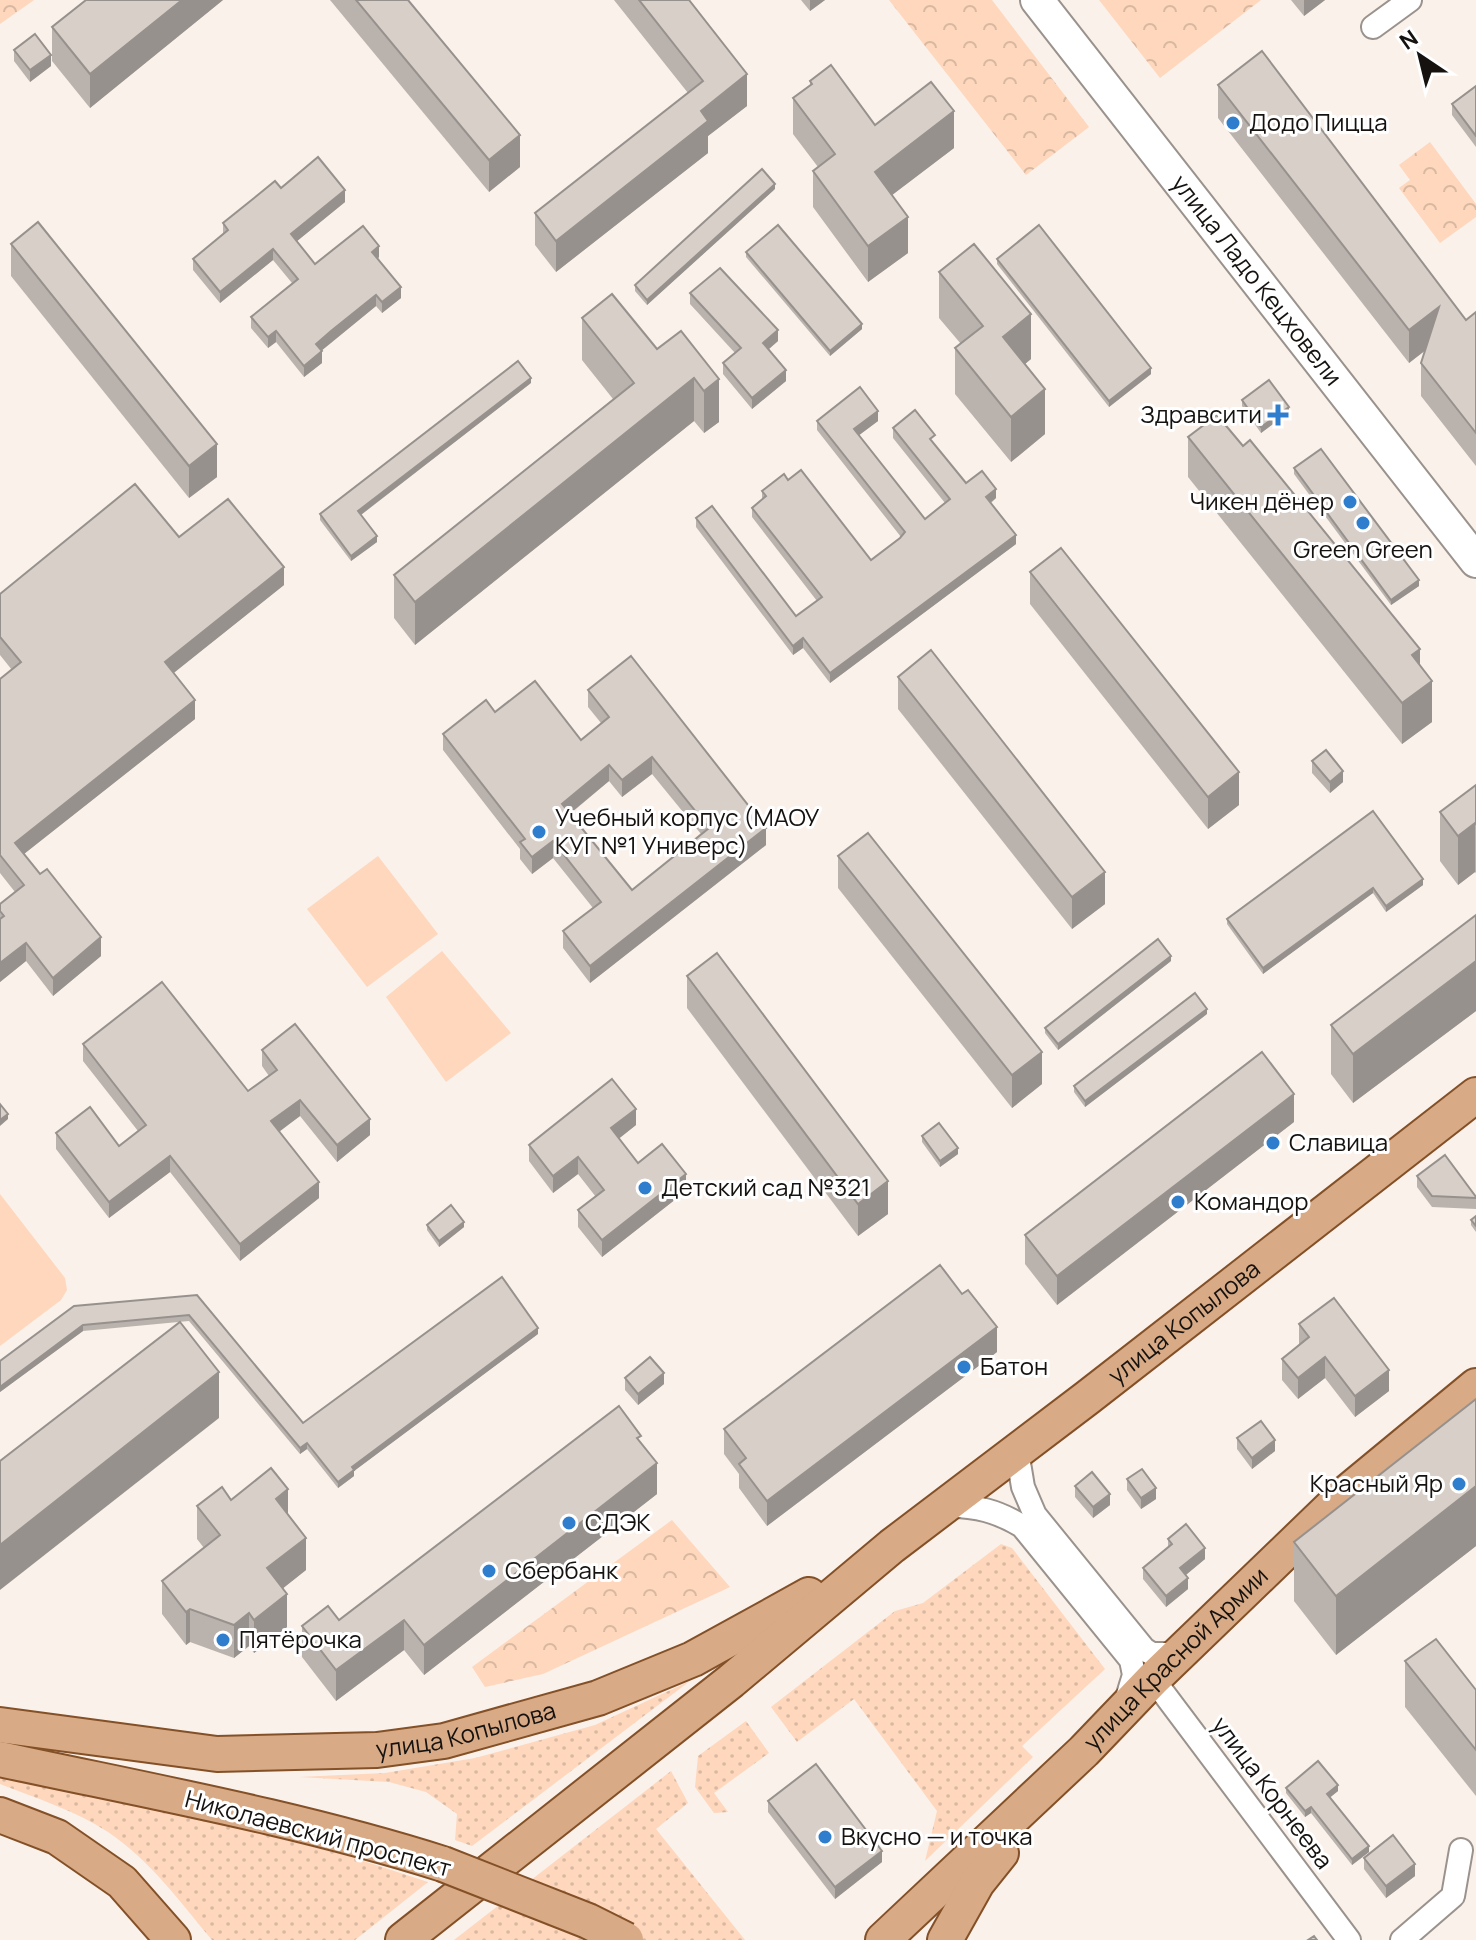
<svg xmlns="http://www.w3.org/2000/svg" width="1476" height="1940" viewBox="0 0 1476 1940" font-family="Manrope,sans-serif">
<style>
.grass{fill:url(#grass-dots)}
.park{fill:url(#park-crowns)}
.garden{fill:#fed7bd}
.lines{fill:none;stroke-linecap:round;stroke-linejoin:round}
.minor-casing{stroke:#9a928c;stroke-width:26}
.secondary-casing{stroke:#9a928c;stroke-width:36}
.primary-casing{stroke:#835027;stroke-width:38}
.minor{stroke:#fff;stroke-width:22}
.secondary{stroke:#fff;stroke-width:32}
.primary{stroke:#d8aa85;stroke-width:34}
.primary-bridge-casing{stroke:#835027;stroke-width:38;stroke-linecap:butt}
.primary-bridge{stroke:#d8aa85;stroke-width:34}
.wall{fill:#bab2ad;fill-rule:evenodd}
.shaded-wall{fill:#97918d}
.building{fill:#d8cfc9;stroke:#97918d;stroke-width:2;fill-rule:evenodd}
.poi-dot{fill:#2f7ece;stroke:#fff;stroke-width:3}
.labels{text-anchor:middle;stroke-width:6;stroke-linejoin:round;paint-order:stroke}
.poi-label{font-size:24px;fill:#151210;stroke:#fff;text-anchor:start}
.street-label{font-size:24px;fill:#151210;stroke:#fff}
</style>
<defs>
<pattern id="grass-dots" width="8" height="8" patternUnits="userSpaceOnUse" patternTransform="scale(2)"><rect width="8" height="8" fill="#fed7bd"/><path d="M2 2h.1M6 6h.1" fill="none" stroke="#d9b8a1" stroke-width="1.8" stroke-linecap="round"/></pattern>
<pattern id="park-crowns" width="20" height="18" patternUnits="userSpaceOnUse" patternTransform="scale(2)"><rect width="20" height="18" fill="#fed7bd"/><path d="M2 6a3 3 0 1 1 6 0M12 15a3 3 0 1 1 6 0" fill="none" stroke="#d9b8a1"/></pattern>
</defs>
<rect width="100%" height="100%" fill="#faf1ea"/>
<g class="grass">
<polygon points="1001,1544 1012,1548 1105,1669 1022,1746 1033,1757 925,1861 937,1811 854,1699 797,1742 771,1707 895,1611 923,1603"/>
<polygon points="690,1681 472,1846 455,1840 457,1814 426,1792 389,1782 299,1777 385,1773 475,1758 595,1725"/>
<polygon points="746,1721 769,1753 714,1793 728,1812 714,1813 695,1787 698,1756"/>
<polygon points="671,1771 688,1803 656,1829 745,1940 454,1940"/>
<path d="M0,1775l62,10 280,69 86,28 -73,58h-143c-31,-37 -62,-80 -104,-108 -32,-21 -72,-34 -108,-48z"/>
</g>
<g class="park">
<polygon points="0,0 34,0 0,24"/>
<polygon points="889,0 992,0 1089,127 1026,175"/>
<polygon points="1099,0 1261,0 1160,78"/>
<polygon points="1430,142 1476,204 1476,217 1440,243 1399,188 1410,180 1399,165"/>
<polygon points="672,1520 730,1587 543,1674 485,1687 472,1667"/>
</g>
<g class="garden">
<polygon points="378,856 438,934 367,987 307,909"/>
<polygon points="442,951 511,1033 446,1082 386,997"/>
<polygon points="0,1194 65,1278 67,1290 61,1300 0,1346"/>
</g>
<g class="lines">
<g class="minor-casing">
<g id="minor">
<polyline points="1373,27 1410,0"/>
<polyline points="1017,1451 1023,1487 1035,1515 1144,1649 1152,1654 1178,1654"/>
<path d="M947,1505c31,2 48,5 75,21l109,134 3,15 -8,26"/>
<polyline points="1153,1679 1349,1940"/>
<polyline points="1402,1940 1453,1896 1461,1850"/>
</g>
</g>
<g class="secondary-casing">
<g id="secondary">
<path id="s1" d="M1037,0l439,561"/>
</g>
</g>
<g class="primary-casing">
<g id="primary">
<path id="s2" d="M0,1725l217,29 160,-4 67,-9 154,-43 95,-39 116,-64"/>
<path d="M0,1759c148,32 298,59 443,105"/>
<polyline points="0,1815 57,1837 122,1882 173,1940"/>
<path id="s3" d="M403,1940l328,-259 161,-135 195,-148 389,-303"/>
<path id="s4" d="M883,1940l201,-189 69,-72 191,-184 132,-109"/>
<polyline points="945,1940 977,1883 1001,1853"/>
</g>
</g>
<use href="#minor" class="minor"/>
<use href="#secondary" class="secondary"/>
<use href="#primary" class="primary"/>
<g class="primary-bridge-casing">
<polyline id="primary-bridge" points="443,1864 588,1921 626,1940"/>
</g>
<use href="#primary-bridge" class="primary-bridge"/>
</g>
<g class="wall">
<polygon points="223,0 90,108 52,61 52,27"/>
<polygon points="330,0 408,0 520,167 489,192"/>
<polygon points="614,0 689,0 747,106 708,136 708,153 556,272 535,245 535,213 688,93"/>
<polygon points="801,0 825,0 810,11"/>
<polygon points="1291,0 1325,0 1304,16"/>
<polygon points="14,50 51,66 30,82 14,61"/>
<polygon points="810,81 875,125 954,148 892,195 908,253 868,282 813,207 813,171 818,167 793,134 793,98 810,85"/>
<polygon points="1218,85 1466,320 1476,312 1476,466 1421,396 1421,363 1425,350 1409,363 1218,118"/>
<polygon points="1476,86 1476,147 1452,115 1452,104"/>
<polygon points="281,188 345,202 297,241 315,264 379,257 378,259 401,298 382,313 376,306 331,343 321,351 322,363 304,377 276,342 268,348 251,328 251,317 292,283 273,260 220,303 193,270 193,259 223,234 223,223"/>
<polygon points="775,189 647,305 635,291 635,285"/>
<polygon points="11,244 217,477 189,498 11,276"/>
<polygon points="746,252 862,329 830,356 746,257"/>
<polygon points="997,259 1151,374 1109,407 997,264"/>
<polygon points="939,272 1031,359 1025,364 1045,434 1011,462 955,394 955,348 961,344 939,318"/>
<polygon points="690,293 778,341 769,349 786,381 752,409 723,374 723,363 735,353 690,304"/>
<polygon points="582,318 657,349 681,331 719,422 704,433 694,421 415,645 394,618 394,575 613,399 582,360"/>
<polygon points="531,383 361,515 377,542 351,561 320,520 320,514"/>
<polygon points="1242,400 1289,412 1261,433 1242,406"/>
<polygon points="817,421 878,421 859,435 925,519 945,503 893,438 893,428 935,445 966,483 996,498 991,503 1016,544 830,683 803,648 793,655 696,527 696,518 796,616 817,601 752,517 752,508 762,499 762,491 788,480 871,560 901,537 817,430"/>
<polygon points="1188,437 1243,446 1420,665 1432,722 1402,744 1188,477"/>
<polygon points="1294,468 1419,586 1391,605 1294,474"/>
<polygon points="179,537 284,585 173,673 195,719 24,854 101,956 53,996 26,961 0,982 0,904 15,892 0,873 0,679 12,670 0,655 0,594"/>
<polygon points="1030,572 1239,805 1208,829 1030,604"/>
<polygon points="898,677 1105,904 1072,929 898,709"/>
<path d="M588,690l178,155 -176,138 -27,-35v-17l30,-23 -40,-50 -21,16 -12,-15v-10l-77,-99v-16l52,-22 86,28 20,-17 -13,-16zM652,774l49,60 -69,56 -62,-76 39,-33 13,16z"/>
<polygon points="1312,761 1343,782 1330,793 1312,773"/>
<polygon points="1476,785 1476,873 1475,872 1458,885 1440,861 1440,812"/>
<polygon points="1373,811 1423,885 1386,912 1373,893 1263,974 1227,924 1227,919"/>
<polygon points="838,856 1042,1084 1012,1108 838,888"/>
<polygon points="1476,915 1476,1011 1353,1103 1331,1074 1331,1025"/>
<polygon points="1171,961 1058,1050 1045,1033 1045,1028"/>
<polygon points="687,976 888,1214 858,1236 687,1008"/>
<polygon points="1207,1014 1085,1107 1074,1092 1074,1086"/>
<polygon points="83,1044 248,1091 269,1076 262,1066 262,1050 370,1135 337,1162 300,1116 279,1131 319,1198 240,1261 170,1172 109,1218 56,1149 56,1133 119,1146 138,1131 83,1061"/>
<polygon points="1294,1122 1057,1305 1025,1264 1025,1235"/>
<polygon points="636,1125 619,1138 638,1163 686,1191 602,1257 578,1227 578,1210 596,1197 578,1174 553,1193 529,1161 529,1145"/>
<polygon points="922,1136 958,1154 940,1167 922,1142"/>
<polygon points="1417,1176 1476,1197 1476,1209 1432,1207 1417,1187"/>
<polygon points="1476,1216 1476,1232 1471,1225 1471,1220"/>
<polygon points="427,1225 464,1227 439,1247 427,1230"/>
<polygon points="197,1295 303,1423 538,1334 354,1471 354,1476 338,1488 307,1449 300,1454 189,1321 83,1331 0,1392 0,1361 74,1306"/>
<polygon points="1299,1324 1389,1391 1355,1417 1325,1378 1298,1399 1282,1380 1282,1359 1299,1345"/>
<polygon points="997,1352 767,1526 739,1488 739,1474 724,1454 724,1429"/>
<polygon points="625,1378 664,1384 638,1405 625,1390"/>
<polygon points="1476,1399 1476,1546 1336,1655 1294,1601 1294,1542"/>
<polygon points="1237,1438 1275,1451 1252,1469 1237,1449"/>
<polygon points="641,1444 657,1494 424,1675 404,1650 336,1701 302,1657 302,1626 339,1620"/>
<polygon points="1127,1479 1156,1499 1141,1509 1127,1490"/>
<polygon points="1075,1486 1110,1505 1093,1518 1075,1497"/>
<polygon points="231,1500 288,1514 306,1570 283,1588 287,1627 254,1653 249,1646 234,1658 190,1642 186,1645 162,1614 162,1581 204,1548 197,1539 197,1506"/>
<polygon points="1168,1539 1205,1559 1185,1575 1188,1589 1166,1607 1143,1579 1143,1568 1168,1547"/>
<polygon points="1405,1661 1476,1690 1476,1796 1405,1707"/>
<polygon points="1286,1788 1338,1791 1330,1797 1369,1852 1352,1865 1311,1813 1305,1817 1286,1793"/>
<polygon points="768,1801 882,1862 835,1899 768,1812"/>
<polygon points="1364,1858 1415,1876 1386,1898 1364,1869"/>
</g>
<g class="shaded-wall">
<polygon points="182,0 223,0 90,108 90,74"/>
<polygon points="810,0 825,0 810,11"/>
<polygon points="1304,0 1325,0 1304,16"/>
<polygon points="51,55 51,66 30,82 30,70"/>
<polygon points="747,74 747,106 708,136 708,153 556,272 556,241 701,111"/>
<polygon points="954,111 954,148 875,208 875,172"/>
<polygon points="520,135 520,167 489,192 489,160"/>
<polygon points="775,184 775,189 647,305 647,300"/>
<polygon points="345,190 345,202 291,246 291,234"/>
<polygon points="908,217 908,253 868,282 868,246"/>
<polygon points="379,246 379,257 372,263 372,252"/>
<polygon points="273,249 273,260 220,303 220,292"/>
<polygon points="401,287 401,298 382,313 382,302"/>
<polygon points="376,295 376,306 316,355 316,344"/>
<polygon points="1439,307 1439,340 1409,363 1409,330"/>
<polygon points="1031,314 1031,359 1003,382 1003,337"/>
<polygon points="862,324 862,329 830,356 830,351"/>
<polygon points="778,330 778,341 763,354 763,343"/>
<polygon points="276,331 276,342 268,348 268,337"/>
<polygon points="322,351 322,363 304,377 304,366"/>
<polygon points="1151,368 1151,374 1109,407 1109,401"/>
<polygon points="786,370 786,381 752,409 752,398"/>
<polygon points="531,378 531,383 358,517 358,511"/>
<polygon points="694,378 694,421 415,645 415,602"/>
<polygon points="719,379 719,422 704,433 704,391"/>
<polygon points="1045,389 1045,434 1011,462 1011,417"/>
<polygon points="1289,407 1289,412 1261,433 1261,427"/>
<polygon points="878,411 878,421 854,439 854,429"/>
<polygon points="217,444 217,477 189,498 189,466"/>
<polygon points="996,489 996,498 986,506 986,497"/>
<polygon points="1016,535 1016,544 830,683 830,673"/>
<polygon points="377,536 377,542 351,561 351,556"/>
<polygon points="284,567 284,585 165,680 165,662"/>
<polygon points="1419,580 1419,586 1391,605 1391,600"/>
<polygon points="803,638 803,648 793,655 793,646"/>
<polygon points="1420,649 1420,689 1432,681 1432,722 1402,744 1402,703 1412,655"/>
<polygon points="195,700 195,719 15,861 15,843"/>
<polygon points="652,757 652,774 622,797 622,780"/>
<polygon points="609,765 609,781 562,820 562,804"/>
<polygon points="1343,771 1343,782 1330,793 1330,782"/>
<polygon points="1239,772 1239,805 1208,829 1208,797"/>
<polygon points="1475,823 1475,872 1458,885 1458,836"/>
<polygon points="766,828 766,845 590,983 590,966"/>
<polygon points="553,841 553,858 532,874 532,857"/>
<polygon points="1105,872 1105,904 1072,929 1072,897"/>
<polygon points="1423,879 1423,885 1386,912 1386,906"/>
<polygon points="1373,888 1373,893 1263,974 1263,968"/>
<polygon points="101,937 101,956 53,996 53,978"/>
<polygon points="26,943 26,961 0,982 0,963"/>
<polygon points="1171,956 1171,961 1058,1050 1058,1044"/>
<polygon points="1476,961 1476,1011 1353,1103 1353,1054"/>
<polygon points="1207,1009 1207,1014 1085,1107 1085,1101"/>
<polygon points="1042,1052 1042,1084 1012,1108 1012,1075"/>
<polygon points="1294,1094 1294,1122 1057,1305 1057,1276"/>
<polygon points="300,1100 300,1116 271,1138 271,1121"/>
<polygon points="636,1109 636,1125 611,1145 611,1128"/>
<polygon points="8,1114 8,1119 0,1126 0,1120"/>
<polygon points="370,1119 370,1135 337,1162 337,1145"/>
<polygon points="958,1148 958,1154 940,1167 940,1161"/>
<polygon points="170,1156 170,1172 109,1218 109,1202"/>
<polygon points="578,1157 578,1174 553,1193 553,1176"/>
<polygon points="686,1174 686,1191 602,1257 602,1240"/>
<polygon points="888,1181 888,1214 858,1236 858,1204"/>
<polygon points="319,1182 319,1198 240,1261 240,1244"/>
<polygon points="464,1222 464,1227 439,1247 439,1241"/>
<polygon points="83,1325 83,1331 0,1392 0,1387"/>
<polygon points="997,1327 997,1352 767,1526 767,1501"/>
<polygon points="538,1328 538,1334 354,1471 354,1476 338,1488 338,1482 352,1467"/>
<polygon points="1325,1357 1325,1378 1298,1399 1298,1378"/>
<polygon points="1389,1370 1389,1391 1355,1417 1355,1396"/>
<polygon points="219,1372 219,1418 0,1590 0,1545"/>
<polygon points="664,1373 664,1384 638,1405 638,1394"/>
<polygon points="1275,1440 1275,1451 1252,1469 1252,1458"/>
<polygon points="307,1443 307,1449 300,1454 300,1448"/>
<polygon points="657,1463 657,1494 424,1675 424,1645"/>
<polygon points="1476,1486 1476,1546 1336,1655 1336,1596"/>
<polygon points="1156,1488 1156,1499 1141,1509 1141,1498"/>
<polygon points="288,1489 288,1522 276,1499"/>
<polygon points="1110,1494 1110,1505 1093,1518 1093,1507"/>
<polygon points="306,1538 306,1570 267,1601 267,1568"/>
<polygon points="1205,1548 1205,1559 1180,1580 1180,1568"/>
<polygon points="1188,1578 1188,1589 1166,1607 1166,1596"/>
<polygon points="287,1594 287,1627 254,1653 254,1620"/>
<polygon points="190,1609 190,1642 186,1645 186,1612"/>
<polygon points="249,1613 249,1646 234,1658 234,1625"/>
<polygon points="404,1620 404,1650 336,1701 336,1670"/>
<polygon points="1338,1785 1338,1791 1327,1800 1327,1794"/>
<polygon points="1311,1807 1311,1813 1305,1817 1305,1811"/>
<polygon points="1369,1846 1369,1852 1352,1865 1352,1859"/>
<polygon points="882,1851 882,1862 835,1899 835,1887"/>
<polygon points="1415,1864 1415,1876 1386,1898 1386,1886"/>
</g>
<g class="building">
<polygon points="86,0 182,0 90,74 52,27"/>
<polygon points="356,0 408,0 520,135 489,160"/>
<polygon points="639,0 689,0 747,74 701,111 708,121 556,241 535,213 703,81"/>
<polygon points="35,34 51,55 30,70 14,50"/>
<polygon points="1262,51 1466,320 1476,312 1476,433 1421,363 1439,307 1409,330 1218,85"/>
<polygon points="831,65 875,125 931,82 954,111 875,172 908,217 868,246 813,171 835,154 793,98 812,84 810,81"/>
<polygon points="1476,86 1476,136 1452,104"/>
<polygon points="318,157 345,190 291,234 315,264 363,226 379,246 372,252 401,287 382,302 376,295 331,331 316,344 322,351 304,366 276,331 268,337 251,317 298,279 273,249 220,292 193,259 228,230 223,223 259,194 275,181 281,188"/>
<polygon points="762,169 775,184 647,300 635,285"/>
<polygon points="38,222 217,444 189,466 11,244"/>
<polygon points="778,225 862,324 830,351 746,252"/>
<polygon points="1039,225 1151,368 1109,401 997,259"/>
<polygon points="974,244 1031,314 1003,337 1045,389 1011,417 955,348 983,326 939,272"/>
<polygon points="720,268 778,330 763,343 786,370 752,398 723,363 741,348 690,293"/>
<polygon points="612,294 657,349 681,331 719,379 704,391 694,378 415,602 394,575 634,383 582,318"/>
<polygon points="518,361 531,378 358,511 377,536 351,556 320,514"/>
<polygon points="1269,380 1289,407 1261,427 1242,400"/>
<polygon points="860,387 878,411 854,429 925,519 950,499 893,428 915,410 935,435 930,439 966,483 982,471 996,489 986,497 1016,535 830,673 803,638 793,646 696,518 712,506 796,616 822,597 752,508 766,496 762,491 784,474 788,480 801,470 871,560 900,538 905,532 817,421"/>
<polygon points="1217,415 1243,446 1250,440 1420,649 1412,655 1432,681 1402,703 1188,437"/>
<polygon points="1321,449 1419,580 1391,600 1294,468"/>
<polygon points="135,484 179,537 228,499 284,567 165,662 195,700 15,843 40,874 47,869 101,937 53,978 26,943 0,963 0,919 4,916 0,911 0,904 24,885 0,855 0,679 21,662 0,637 0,594"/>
<polygon points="1061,548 1239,772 1208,797 1030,572"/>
<polygon points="931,650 1105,872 1072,897 898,677"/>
<path d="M631,656l135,172 -176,138 -27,-35 38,-29 -48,-61 -21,16 -12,-15 5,-3 -82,-105 43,-34 9,12 40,-31 46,59 28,-23 -21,-27zM652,757l57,71 -77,62 -70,-86 47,-39 13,15z"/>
<polygon points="1326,750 1343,771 1330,782 1312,761"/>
<polygon points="1476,785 1476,824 1475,823 1458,836 1440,812"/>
<polygon points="1373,811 1423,879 1386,906 1373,888 1263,968 1227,919"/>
<polygon points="868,833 1042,1052 1012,1075 838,856"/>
<polygon points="1476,915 1476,961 1353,1054 1331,1025"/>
<polygon points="1158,939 1171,956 1058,1044 1045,1028"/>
<polygon points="717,953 888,1181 858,1204 687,976"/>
<polygon points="162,982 248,1091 277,1070 262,1050 295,1024 370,1119 337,1145 300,1100 271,1121 319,1182 240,1244 170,1156 109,1202 56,1133 90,1107 119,1146 146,1125 83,1044"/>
<polygon points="1195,993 1207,1009 1085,1101 1074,1086"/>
<polygon points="1262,1052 1294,1094 1057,1276 1025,1235"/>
<polygon points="612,1079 636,1109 611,1128 638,1163 662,1144 686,1174 602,1240 578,1210 604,1190 578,1157 553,1176 529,1145"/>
<polygon points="0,1104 8,1114 0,1120"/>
<polygon points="939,1123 958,1148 940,1161 922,1136"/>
<polygon points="1445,1155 1476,1197 1476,1198 1432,1196 1417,1176"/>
<polygon points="451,1205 464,1222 439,1241 427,1225"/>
<polygon points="1476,1216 1476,1226 1471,1220"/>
<polygon points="940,1265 962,1294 968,1290 997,1327 767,1501 739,1464 746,1458 724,1429"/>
<polygon points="502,1277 538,1328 352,1467 354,1470 338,1482 307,1443 300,1448 189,1315 83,1325 0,1387 0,1361 74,1306 197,1295 303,1423"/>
<polygon points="1334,1298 1389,1370 1355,1396 1325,1357 1298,1378 1282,1359 1309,1337 1299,1324"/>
<polygon points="180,1322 219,1372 0,1545 0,1461"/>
<polygon points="650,1357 664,1373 638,1394 625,1378"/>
<polygon points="1476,1399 1476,1486 1336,1596 1294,1542"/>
<polygon points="619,1406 641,1436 637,1438 657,1463 424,1645 404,1620 336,1670 302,1626 328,1606 339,1620"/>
<polygon points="1261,1421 1275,1440 1252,1458 1237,1438"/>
<polygon points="271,1468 288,1489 276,1499 306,1538 267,1568 287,1594 254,1620 249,1613 234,1625 190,1609 186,1612 162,1581 220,1535 197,1506 222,1487 231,1500"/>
<polygon points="1142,1469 1156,1488 1141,1498 1127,1479"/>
<polygon points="1092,1472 1110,1494 1093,1507 1075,1486"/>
<polygon points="1186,1524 1205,1548 1180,1568 1188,1578 1166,1596 1143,1568 1172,1544 1168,1539"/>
<polygon points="1436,1639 1476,1690 1476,1750 1405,1661"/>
<polygon points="1318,1761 1338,1785 1327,1794 1369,1846 1352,1859 1311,1807 1305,1811 1286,1788"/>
<polygon points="816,1764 882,1851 835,1887 768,1801"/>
<polygon points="1393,1835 1415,1864 1386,1886 1364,1858"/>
<polygon points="1314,1936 1317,1940 1308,1940"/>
</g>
<g class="poi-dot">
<circle cx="1233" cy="123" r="8"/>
<path d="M1274 403h8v8h8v8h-8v8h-8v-8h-8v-8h8z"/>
<circle cx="1350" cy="502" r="8"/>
<circle cx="1363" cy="523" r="8"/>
<circle cx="539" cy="832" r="8"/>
<circle cx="1273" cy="1143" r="8"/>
<circle cx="645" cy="1188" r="8"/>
<circle cx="1178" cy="1202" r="8"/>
<circle cx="964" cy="1367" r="8"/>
<circle cx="1459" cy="1484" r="8"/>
<circle cx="569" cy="1523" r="8"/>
<circle cx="489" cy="1571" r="8"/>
<circle cx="223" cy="1640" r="8"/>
<circle cx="825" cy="1837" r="8"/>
</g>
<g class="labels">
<g class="poi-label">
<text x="1249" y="131">Додо Пицца</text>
<text x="1262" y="423" text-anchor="end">Здравсити</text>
<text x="1334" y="510" text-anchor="end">Чикен дёнер</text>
<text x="1363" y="558" text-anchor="middle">Green Green</text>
<text x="555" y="826">Учебный корпус (МАОУ<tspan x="555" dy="28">КУГ №1 Универс)</tspan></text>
<text x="1289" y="1151">Славица</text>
<text x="661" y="1196">Детский сад №321</text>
<text x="1194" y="1210">Командор</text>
<text x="980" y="1375">Батон</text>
<text x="1443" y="1492" text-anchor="end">Красный Яр</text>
<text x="585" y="1531">СДЭК</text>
<text x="505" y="1579">Сбербанк</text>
<text x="239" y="1648">Пятёрочка</text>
<text x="841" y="1845">Вкусно — и точка</text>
</g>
<g class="street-label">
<text dy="8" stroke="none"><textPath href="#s1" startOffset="356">улица Ладо Кецховели</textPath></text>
<text dy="8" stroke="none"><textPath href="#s3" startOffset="996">улица Копылова</textPath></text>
<text dy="8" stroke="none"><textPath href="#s4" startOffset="406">улица Красной Армии</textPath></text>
<text dy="8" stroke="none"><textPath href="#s2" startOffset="470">улица Копылова</textPath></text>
<text transform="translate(1272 1793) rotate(53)" y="8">улица Корнеева</text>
<text transform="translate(318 1834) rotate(15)" y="8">Николаевский проспект</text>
</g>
</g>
<g transform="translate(1420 56) rotate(325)" stroke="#ffffff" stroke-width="6" paint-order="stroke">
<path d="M0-6L14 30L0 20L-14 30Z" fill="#151210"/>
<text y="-12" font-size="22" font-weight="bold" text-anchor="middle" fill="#151210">N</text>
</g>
</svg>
